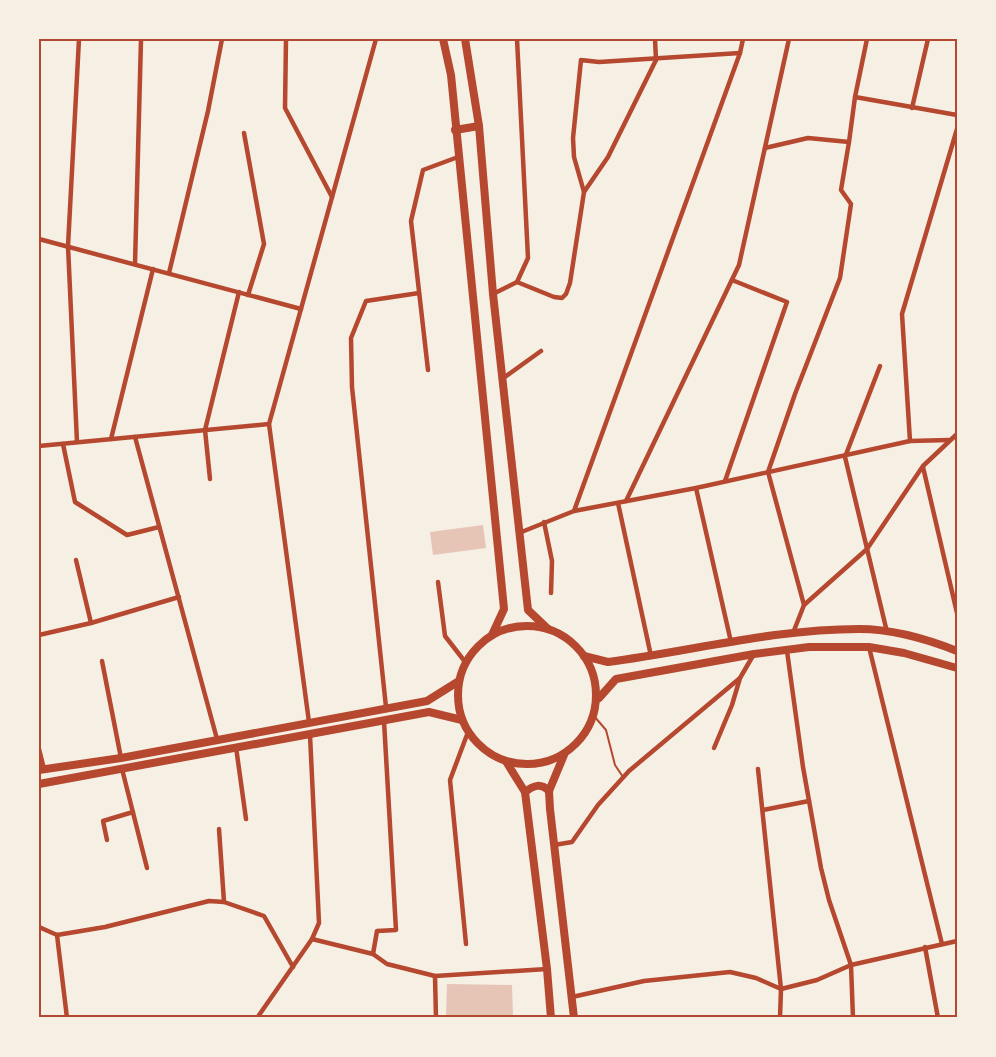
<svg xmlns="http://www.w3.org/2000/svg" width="996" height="1057" viewBox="0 0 996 1057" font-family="'Noto Sans',sans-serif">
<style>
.building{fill:#e6c5b7}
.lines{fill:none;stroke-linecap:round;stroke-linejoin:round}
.service{stroke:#b5482f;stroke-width:2}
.minor{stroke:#b5482f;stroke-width:4.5}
.primary{stroke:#b5482f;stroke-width:8}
.neatline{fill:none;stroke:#b5482f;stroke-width:2}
</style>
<rect width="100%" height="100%" fill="#f6efe4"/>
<g class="building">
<polygon points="483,525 486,548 433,555 430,532"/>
<polygon points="447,984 512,985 513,1018 446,1018"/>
</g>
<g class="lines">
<polyline class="service" points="594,716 606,730 615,765 623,777"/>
<g class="minor">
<polyline points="286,39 285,108 332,197"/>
<polyline points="655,39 656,60"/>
<polyline points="867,39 855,97 957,115"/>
<polyline points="912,108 928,39"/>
<polyline points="244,133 264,244 248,295"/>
<polyline points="765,148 808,138 849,142"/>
<polyline points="584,192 574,157 573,138 581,60 599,62 740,53"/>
<polyline points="39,239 301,309"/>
<polyline points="135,264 141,40"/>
<polyline points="169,273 208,111 222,39"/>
<polyline points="517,282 554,297 562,298 566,294 570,283 584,192 608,157 656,60"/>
<polyline points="517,282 528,258 517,39"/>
<polyline points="493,294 517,282"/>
<polyline points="880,366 845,457 887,632"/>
<polyline points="428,370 411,221 423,170 458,157"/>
<polyline points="502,379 541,351"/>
<polyline points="135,437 217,739"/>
<polyline points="111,439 153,269"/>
<polyline points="910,441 902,314 957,129"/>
<polyline points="77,442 68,246 79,39"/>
<polyline points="63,444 75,502 127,535 159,527"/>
<polyline points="39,446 269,424"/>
<polyline points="923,467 957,613"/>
<polyline points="210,479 205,430 239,292"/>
<polyline points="725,481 787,302 732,280"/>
<polyline points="696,488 731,642"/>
<polyline points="626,501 739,265 789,39"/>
<polyline points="618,503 651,656"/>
<polyline points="574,511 740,53 743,39"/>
<polyline points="544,522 552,561 551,593"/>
<polyline points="519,533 574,511 696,488 910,441 949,440"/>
<polyline points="76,560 91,623"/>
<polyline points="438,582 445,636 466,663"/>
<polyline points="804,605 768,472 795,394 840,278 851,204 841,190 849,142 855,97"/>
<polyline points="793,633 804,605 867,549 923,466 957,434"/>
<polyline points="39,635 91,623 179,597"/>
<polyline points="869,647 942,944"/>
<polyline points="787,651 803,767 821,868 829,900 851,965 853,1018"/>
<polyline points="102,661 121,758"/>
<polyline points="386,707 352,387 351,338 366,301 419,293"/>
<polyline points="309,722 269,424 376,39"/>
<polyline points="236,747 246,819"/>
<polyline points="714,748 732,705 740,678"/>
<polyline points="39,749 44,769"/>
<polyline points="122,769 147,868"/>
<polyline points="758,769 781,989 780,1018"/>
<polyline points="763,810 809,801"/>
<polyline points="219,829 224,902"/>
<polyline points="107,840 103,821 133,812"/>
<polyline points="554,845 572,842 598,805 629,771 740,678 754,654"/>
<polyline points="39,927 57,935"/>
<polyline points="57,935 105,927 209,901 224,902 264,916 293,967"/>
<polyline points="57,935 67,1018"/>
<polyline points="312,939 373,954 387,964 435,976 547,969"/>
<polyline points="466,944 450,780 468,732"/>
<polyline points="925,947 938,1018"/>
<polyline points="373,954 377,931 396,930 384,721"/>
<polyline points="435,976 436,1018"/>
<polyline points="572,997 644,981 730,972 756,978 781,989 817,980 851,965 957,941"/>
<polyline points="257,1018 312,939 319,923 310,735"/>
</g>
<g class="primary">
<polyline points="443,39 451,75 504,609 492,635"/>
<polyline points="465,39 479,126 493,294 528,610 548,629"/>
<polyline points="455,130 479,126"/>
<circle cx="527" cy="695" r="69"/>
<path d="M584,656l24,6c84,-11 166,-33 251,-33 33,0 68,10 98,22"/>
<polyline points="599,698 616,679 754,654 809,647 869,647 904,653 957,668"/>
<polyline points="564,755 549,791 550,809 574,1018"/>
<polyline points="507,763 525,792 547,969 551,1018"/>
<polyline points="39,770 121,758 427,701 459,681"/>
<polyline points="39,784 429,712 462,720"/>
<path d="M525,792c9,-7 16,-9 24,-1"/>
</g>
</g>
<rect width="996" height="1057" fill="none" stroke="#f6efe4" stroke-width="81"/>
<rect x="40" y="40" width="916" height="976" class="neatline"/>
</svg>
